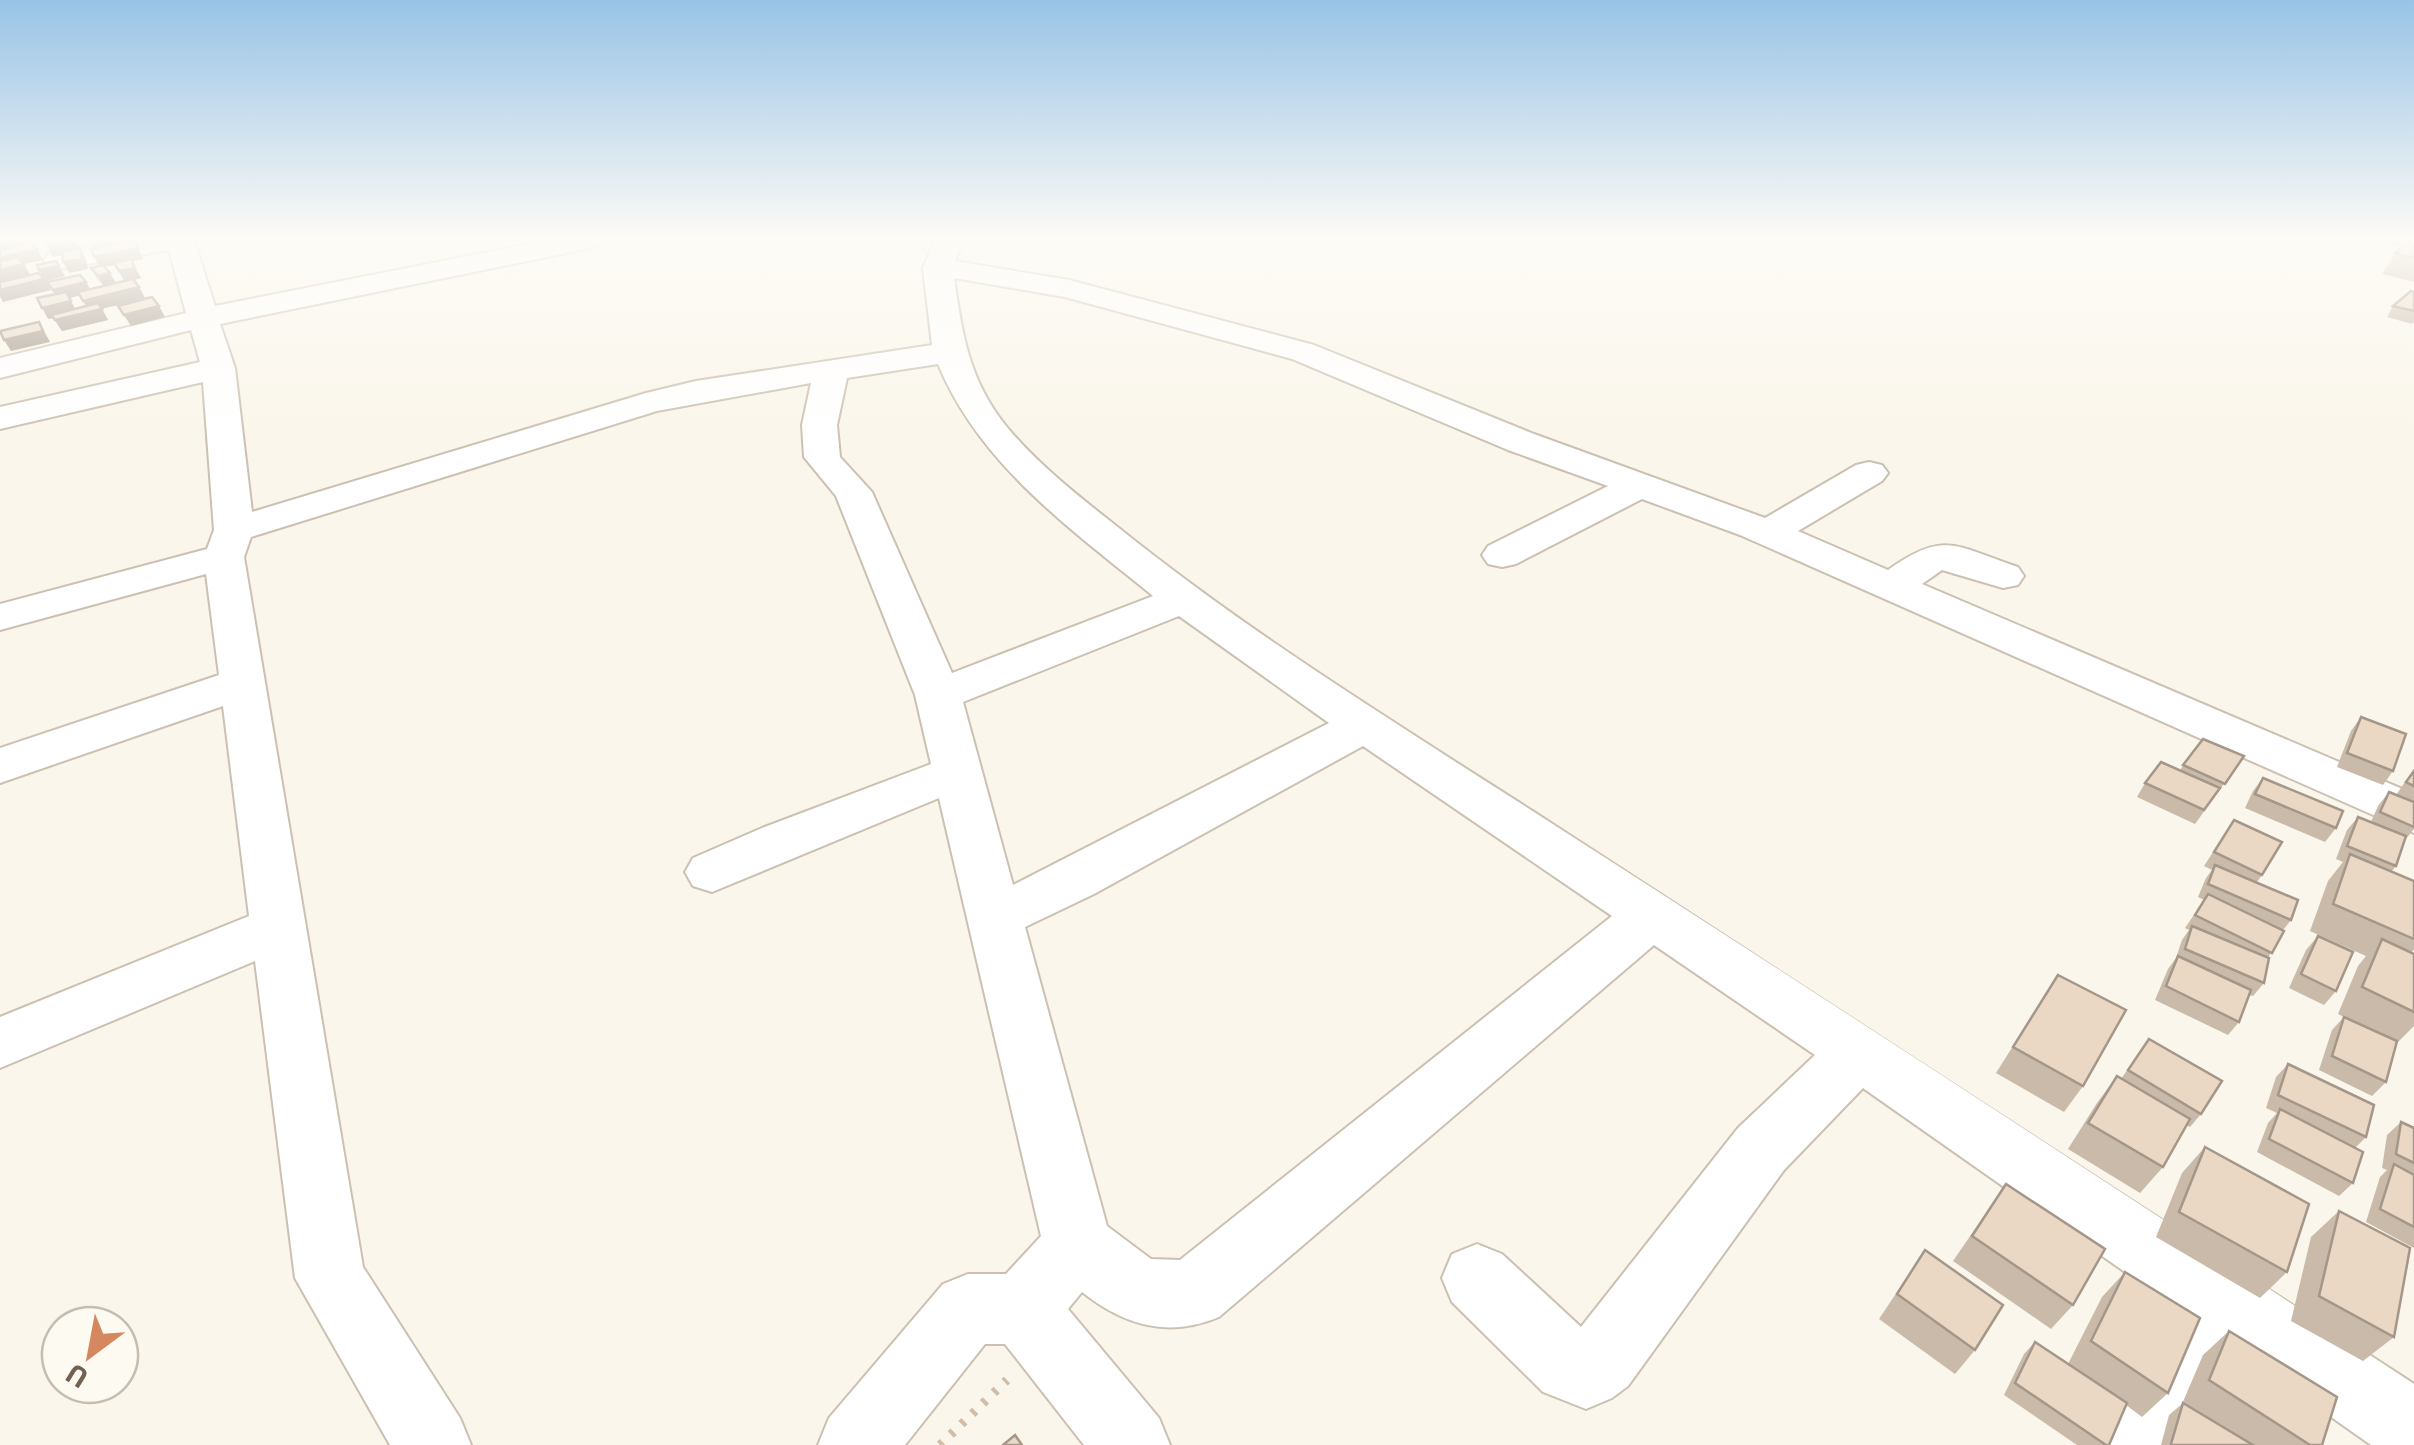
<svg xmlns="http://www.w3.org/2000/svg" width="2414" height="1445" viewBox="0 0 2414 1445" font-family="'Exo 2',sans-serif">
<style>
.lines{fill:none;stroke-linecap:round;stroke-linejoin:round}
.minor-casing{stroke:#cbc0b2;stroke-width:4}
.path{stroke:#d2bda9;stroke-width:9;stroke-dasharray:4 11;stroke-linecap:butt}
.minor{fill:#fff;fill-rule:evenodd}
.wall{fill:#c9baa9;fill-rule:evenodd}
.shaded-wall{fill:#a49789}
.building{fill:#ead8c4;stroke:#a49789;stroke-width:2.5}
</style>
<rect width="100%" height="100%" fill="#faf6eb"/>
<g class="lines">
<g class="minor-casing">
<path id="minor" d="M129,240h65l21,66 334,-66h56l-14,8 -371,76 15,44 17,144 394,-119 50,-12 236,-36 -9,-77 12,-28h28l-8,21 114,19 245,65 220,89 231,84 91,-53 13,-3 13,3 6,8 -6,8 -84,50 90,39c57,-41 69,-23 130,-3l6,9 -6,9 -15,3 -61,-18 -20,14 492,210v39l-674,-298 -98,-36 -126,65 -14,3 -14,-3 -6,-9 6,-9 120,-60 -100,-36 -216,-91 -227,-62 -111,-19c8,56 15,102 52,148 38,46 87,81 133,118 125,98 261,182 395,268 295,189 588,380 880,572v61h-43l-131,-92 -59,92h-82l11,-27 72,-106 -319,-224 -79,82 -156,216 -16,12 -26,11 -43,-17 -91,-90 -10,-24 10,-24 25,-10 25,10 79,73 157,-199 77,-73 -161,-110 -435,372c-50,21 -94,9 -137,-25l-14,17 91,109 11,27h-86l-79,-101h-20l-80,101h-87l11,-27 114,-134 25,-10h38l35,-38 -102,-438 -227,94 -19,-6 -8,-14 8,-14 69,-30 169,-64 -16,-69 -79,-199 -32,-39 -2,-32 9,-42 -154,28 -406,126 -7,20 119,710 97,151 11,27h-81l-95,-167 -40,-317 -255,107v-51l249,-101 -26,-210 -223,77v-35l219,-73 -13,-101 -206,56v-26l207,-55 7,-19 -11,-148 -203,47v-22l200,-45 -9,-32 -191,48v-20l186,-45 -17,-63 -111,19 -10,-3 -4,-6 4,-6 10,-3zM938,364c42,101 132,164 215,232l-201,77 -80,-181 -32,-35 -3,-32 10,-47zM1179,616l150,107 -316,162 -50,-183zM1363,746l249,170 -432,344 -29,-1 -44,-33 -82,-299 69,-33z"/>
</g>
<polyline class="path" points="940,1445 1007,1380"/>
<use href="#minor" class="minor"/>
</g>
<g class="wall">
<path d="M89,240h46l8,19 -11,2 9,17 -7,2 11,18 -43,11 6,11 -46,11 -9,-13 -5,1 6,-25 -7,-12 43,7 14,-3 -7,-7 -6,-11 8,-2 -5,-17zM115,265l9,16 -8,2 -12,-16zM80,295l6,11 -11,3 -6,-11z"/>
<polygon points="2371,240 2414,240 2414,282 2382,274 2395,253 2400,247"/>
<polygon points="2414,292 2414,322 2412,324 2387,317 2393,306"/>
<polygon points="2361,717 2393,771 2383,785 2337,767 2351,731"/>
<polygon points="2203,739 2244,756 2195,824 2137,797 2145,783 2180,770"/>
<polygon points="2414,769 2414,829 2404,841 2396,866 2391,872 2414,881 2414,950 2411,952 2414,954 2414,1026 2397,1043 2386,1082 2372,1096 2319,1070 2332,1030 2344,1017 2338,1014 2358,966 2366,956 2310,931 2328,881 2343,862 2336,859 2347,830 2358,817 2371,822 2378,806 2389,792 2396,795"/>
<polygon points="2263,778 2336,828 2325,842 2245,808 2253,791"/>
<polygon points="2234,820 2262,875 2257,882 2291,920 2283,930 2268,958 2264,983 2253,996 2249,995 2239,1022 2228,1035 2155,1000 2168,969 2176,958 2182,940 2189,930 2185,928 2204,900 2198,897 2206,878 2212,870 2204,866"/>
<polygon points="2318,936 2336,991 2324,1005 2289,988 2306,950"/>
<polygon points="2058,975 2083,1086 2064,1112 1996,1073"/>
<polygon points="2149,1039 2201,1114 2190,1127 2186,1125 2163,1167 2140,1193 2068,1149 2097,1103 2117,1076 2121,1079"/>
<polygon points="2288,1064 2366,1137 2355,1148 2353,1183 2339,1196 2257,1152 2268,1123 2277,1113 2266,1108 2276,1077"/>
<polygon points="2401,1122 2414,1128 2414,1248 2366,1222 2380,1177 2387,1170 2382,1168 2387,1135"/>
<polygon points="2205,1147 2287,1272 2260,1298 2156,1237 2182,1173"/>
<polygon points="2006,1184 2073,1305 2051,1329 1953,1261"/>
<polygon points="2339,1211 2394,1337 2363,1361 2291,1321 2311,1237"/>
<polygon points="1925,1250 1975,1350 1955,1374 1879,1319"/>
<polygon points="2125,1272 2168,1393 2142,1417 2126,1405 2109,1445 2077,1445 2004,1395 2024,1354 2035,1342 2068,1364 2102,1297"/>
<polygon points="2229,1331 2322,1445 2161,1445 2169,1415 2182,1404 2203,1355"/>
</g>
<g class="shaded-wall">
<polygon points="0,240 35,240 23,243 28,250 5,255 0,248"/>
<polygon points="89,240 134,240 135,241 94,249"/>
<polygon points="75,241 80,251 53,257 47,246"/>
<polygon points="80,248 86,259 88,269 69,273 63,262"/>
<polygon points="138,248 143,259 100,268 94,257"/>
<polygon points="37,249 43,260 24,264 30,275 0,282 0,258"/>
<polygon points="59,266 65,276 46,281 51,290 3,302 0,296 0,290 44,279 39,270"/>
<polygon points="135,268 141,278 125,282 119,271"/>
<polygon points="110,273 116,283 104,287 98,276"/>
<polygon points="86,282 92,292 59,301 53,290"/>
<polygon points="139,287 145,298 89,312 83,301"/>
<polygon points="71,301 77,312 48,319 42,308"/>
<polygon points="159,306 165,317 131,326 124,315"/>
<polygon points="102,309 108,320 62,331 55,320"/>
<polygon points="39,322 50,342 11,351 4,340"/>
</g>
<g class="building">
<polygon points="0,240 22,240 0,245"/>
<polygon points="44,240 74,240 75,241 47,246"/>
<polygon points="134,240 138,248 94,257 91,249"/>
<polygon points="30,242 37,249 0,258 0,250"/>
<polygon points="2405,243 2414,245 2414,258 2395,253"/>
<polygon points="80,248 82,259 63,262 62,252"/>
<polygon points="17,257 24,264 0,270 0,261"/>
<polygon points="131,259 135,268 119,271 114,263"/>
<polygon points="56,261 59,266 39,270 37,265"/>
<polygon points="103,265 110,273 98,276 91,268"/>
<polygon points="39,273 44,279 0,290 0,282"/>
<polygon points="80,275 86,282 53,290 47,282"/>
<polygon points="133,279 139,287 83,301 78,292"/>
<polygon points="2411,291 2414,292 2414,311 2393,306"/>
<polygon points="66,292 71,301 42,308 37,298"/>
<polygon points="152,297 159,306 124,315 118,306"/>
<polygon points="98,303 102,309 55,320 51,315"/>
<polygon points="39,322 43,331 4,340 0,331"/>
<polygon points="2361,717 2406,734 2393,771 2347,753"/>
<polygon points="2203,739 2244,756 2225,784 2183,765"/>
<polygon points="2161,762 2220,788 2204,810 2145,783"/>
<polygon points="2414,771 2414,786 2406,782"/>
<polygon points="2263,778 2343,811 2336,828 2255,794"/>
<polygon points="2389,792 2414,802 2414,827 2380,812"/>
<polygon points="2358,817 2406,836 2396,866 2347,846"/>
<polygon points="2234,820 2282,842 2262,875 2214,852"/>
<polygon points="2350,854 2414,881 2414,939 2333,904"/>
<polygon points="2215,865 2298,900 2291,920 2208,884"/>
<polygon points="2208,894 2284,931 2272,953 2195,915"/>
<polygon points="2192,926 2269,958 2264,983 2185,949"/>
<polygon points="2318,936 2353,952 2336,991 2301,974"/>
<polygon points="2382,939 2414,954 2414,1012 2362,987"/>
<polygon points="2178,956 2251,990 2239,1022 2166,986"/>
<polygon points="2058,975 2126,1010 2083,1086 2013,1047"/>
<polygon points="2344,1017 2397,1041 2386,1082 2332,1056"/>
<polygon points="2149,1039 2222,1081 2201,1114 2128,1070"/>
<polygon points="2288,1064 2374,1105 2366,1137 2278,1095"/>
<polygon points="2117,1076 2190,1119 2163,1167 2088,1123"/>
<polygon points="2280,1109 2363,1152 2353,1183 2269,1139"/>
<polygon points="2401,1122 2414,1128 2414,1163 2396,1154"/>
<polygon points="2205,1147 2309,1204 2287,1272 2179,1212"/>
<polygon points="2394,1164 2414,1175 2414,1227 2380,1209"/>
<polygon points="2006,1184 2105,1249 2073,1305 1972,1236"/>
<polygon points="2339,1211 2410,1248 2394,1337 2319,1296"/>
<polygon points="1925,1250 2003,1305 1975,1350 1897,1294"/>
<polygon points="2125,1272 2200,1318 2168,1393 2091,1341"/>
<polygon points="2229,1331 2337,1397 2322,1445 2310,1445 2209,1380"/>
<polygon points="2035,1342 2127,1403 2109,1445 2106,1445 2015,1383"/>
<polygon points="2183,1403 2253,1445 2172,1445 2171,1444"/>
<polygon points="1015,1435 1022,1445 1003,1445"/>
</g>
<linearGradient id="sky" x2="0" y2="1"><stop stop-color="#98c3e6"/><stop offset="0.54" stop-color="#fdfbf6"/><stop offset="1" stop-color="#fdfbf6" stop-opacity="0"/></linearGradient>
<rect width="2414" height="442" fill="url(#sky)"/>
<g transform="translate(90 1355) rotate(212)"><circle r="48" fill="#fdfaf1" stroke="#c5bdb1" stroke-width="2.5"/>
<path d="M0-8L18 38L0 25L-18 38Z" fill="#d5875f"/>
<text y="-15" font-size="28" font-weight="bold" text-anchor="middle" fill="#726151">U</text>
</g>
</svg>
